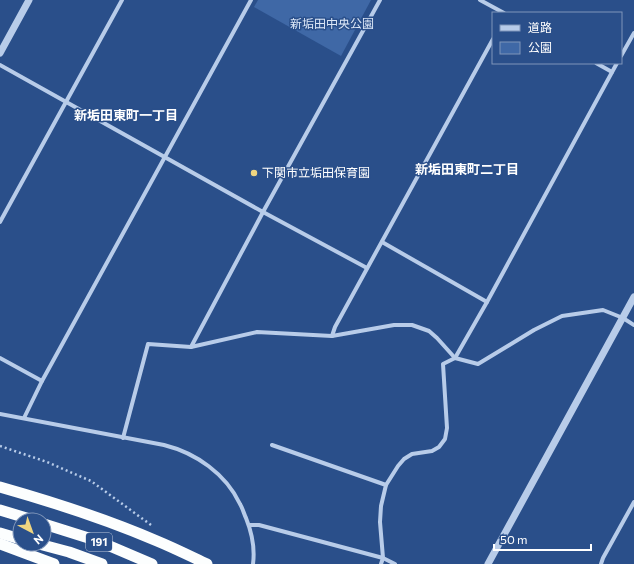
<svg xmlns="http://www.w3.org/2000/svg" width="634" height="564" viewBox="0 0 634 564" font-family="Commissioner,'Noto Sans JP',sans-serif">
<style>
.green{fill:#3f68a6}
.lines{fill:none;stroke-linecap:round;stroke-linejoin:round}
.path{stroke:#b8cce9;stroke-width:2.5;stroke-dasharray:2 3;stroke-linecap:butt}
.minor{stroke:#b8cce9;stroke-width:4}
.tertiary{stroke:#b8cce9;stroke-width:7}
.trunk{stroke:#fcfefe;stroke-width:11}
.poi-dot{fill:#efd580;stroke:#2a4f8a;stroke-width:1.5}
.labels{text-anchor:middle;stroke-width:3;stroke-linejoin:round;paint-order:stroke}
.shield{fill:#2a4f8a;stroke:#bfcadc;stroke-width:1}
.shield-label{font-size:11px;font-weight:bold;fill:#fff}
.park-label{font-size:12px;fill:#dce7f7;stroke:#2a4f8a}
.poi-label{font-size:12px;fill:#fff;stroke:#2a4f8a;text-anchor:start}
.neighbourhood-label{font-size:13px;font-weight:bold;fill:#fff;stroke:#2a4f8a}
</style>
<rect width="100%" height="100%" fill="#2a4f8a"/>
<polygon class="green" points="258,0 371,0 341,56 254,7"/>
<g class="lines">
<polyline class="path" points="0,446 47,462 91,481 151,525"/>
<g class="minor">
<polyline points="480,0 504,13"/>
<polyline points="621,56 634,33"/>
<polyline points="596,63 612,72"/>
<polyline points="0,65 263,212 367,268"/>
<polyline points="0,222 122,0"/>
<polyline points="382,242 487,302"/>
<polyline points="332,336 335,327 493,39"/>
<polyline points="191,347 263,212 380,0"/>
<polyline points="0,358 42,381"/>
<path d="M0,414l164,31c32,8 62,29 76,59 3,5 4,10 6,14 6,15 9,31 7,46"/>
<polyline points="24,418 42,381 251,0"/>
<polyline points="123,438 148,344 191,347 257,332 332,336 394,325 412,325 429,331 437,338 455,358 478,364 534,330 562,316 603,310 623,318 634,325"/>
<polyline points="272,445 386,485 381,506 380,522 383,558 395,564"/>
<polyline points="386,485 398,466 404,459 412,454 432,451 439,447 445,439 447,428 443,364 455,358 487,302 617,63"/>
<polyline points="249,525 259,525 383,558 381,564"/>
<polyline points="601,564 603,558 634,502"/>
</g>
<g class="tertiary">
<polyline points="0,53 29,0"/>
<polyline points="488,564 634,297"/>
</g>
<g class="trunk">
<path d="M0,487c53,15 106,32 157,54 17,7 33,15 50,23"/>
<polyline points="0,510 33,520"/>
<polyline points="44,524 98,541 152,564"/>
<polyline points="0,533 20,539"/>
<polyline points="0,544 54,564"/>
<polyline points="39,544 69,552 102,564"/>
</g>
</g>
<circle class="poi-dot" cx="254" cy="173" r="4"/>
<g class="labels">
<rect class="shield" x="86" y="533" width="26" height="18" rx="3"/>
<g class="shield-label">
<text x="99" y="546">191</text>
</g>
<g class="park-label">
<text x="332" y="28">新垢田中央公園</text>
</g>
<g class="poi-label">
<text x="262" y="177">下関市立垢田保育園</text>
</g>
<g class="neighbourhood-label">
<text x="126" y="120">新垢田東町一丁目</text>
<text x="467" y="174">新垢田東町二丁目</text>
</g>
</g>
<rect x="492" y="12" width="130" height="52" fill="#2a4f8a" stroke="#7f95b9"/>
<rect x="500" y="25" width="20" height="6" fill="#b8cce9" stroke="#7f95b9"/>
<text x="528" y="32" font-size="12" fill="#ffffff">道路</text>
<rect x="500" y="42" width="20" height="12" fill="#3f68a6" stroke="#7f95b9"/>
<text x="528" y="52" font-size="12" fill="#ffffff">公園</text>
<g transform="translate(32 532) rotate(139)"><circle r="19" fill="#2a4f8a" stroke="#7f95b9"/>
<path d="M0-3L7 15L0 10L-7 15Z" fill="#efd580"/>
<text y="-6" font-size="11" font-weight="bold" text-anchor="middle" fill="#ffffff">N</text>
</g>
<path d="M494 544v6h97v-6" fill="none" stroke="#ffffff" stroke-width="2"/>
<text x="500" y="544" font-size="12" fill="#ffffff" stroke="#2a4f8a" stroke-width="3" paint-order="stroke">50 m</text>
</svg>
